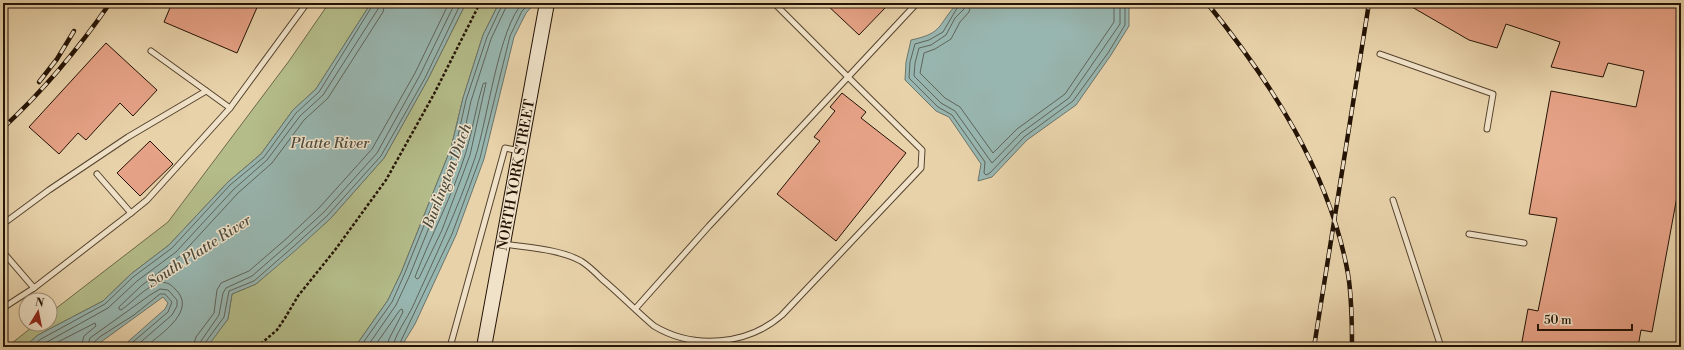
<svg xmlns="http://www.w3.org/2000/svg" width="1684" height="350" viewBox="0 0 1684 350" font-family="'Libre Bodoni',serif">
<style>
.green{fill:#b4bd8a;stroke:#6c6848}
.water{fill:#98b6b0;stroke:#6a756c}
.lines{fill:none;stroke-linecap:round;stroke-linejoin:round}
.shore{stroke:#5e645a;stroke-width:1}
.building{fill:#e6a286;stroke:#241305}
.service-casing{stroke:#55432e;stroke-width:7}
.secondary-casing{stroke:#241305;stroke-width:16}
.path{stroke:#241305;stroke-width:2.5;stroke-dasharray:3 2;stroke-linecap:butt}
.service{stroke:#f0e2c8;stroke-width:5}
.secondary{stroke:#f0e2c8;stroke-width:14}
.rail-casing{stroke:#241305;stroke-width:4.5}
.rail{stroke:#f0e2c8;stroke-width:3;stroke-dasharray:9;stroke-linecap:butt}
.labels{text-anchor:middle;stroke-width:3;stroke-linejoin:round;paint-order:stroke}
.street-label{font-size:14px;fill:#241305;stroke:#f0e2c8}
.water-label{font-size:15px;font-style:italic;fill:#4d4c41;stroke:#f0e2c8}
</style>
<rect width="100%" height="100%" fill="#e8d2aa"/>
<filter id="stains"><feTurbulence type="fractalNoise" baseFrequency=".005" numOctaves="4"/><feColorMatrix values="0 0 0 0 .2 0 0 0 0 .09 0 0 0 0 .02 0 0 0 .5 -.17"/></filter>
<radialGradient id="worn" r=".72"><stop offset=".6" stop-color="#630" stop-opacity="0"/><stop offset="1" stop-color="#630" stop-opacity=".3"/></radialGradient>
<g class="green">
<polygon points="329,3 371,3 316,89 293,110 261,154 228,182 169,245 131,274 103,301 38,335 24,347 7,347 36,324 50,324 50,313 168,222 289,61"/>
<polygon points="466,3 499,3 483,35 463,98 451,148 401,273 388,300 355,347 206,347 228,319 232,294 256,284 330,219 384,158 428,79"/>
</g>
<g class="water">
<polygon points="371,3 466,3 428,79 384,158 330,219 296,250 256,284 232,294 228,319 208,346 122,347 165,309 168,303 163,297 94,347 24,347 38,335 103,301 131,274 169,245 228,182 261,154 293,110 316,89"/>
<polygon points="499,3 535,3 526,13 514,37 484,159 456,235 415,324 401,347 355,347 388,300 401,273 451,148 463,98 483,35"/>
<path d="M958,3h171v23l-18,29 -35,50 -49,35 -35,37 -14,4 3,-17 -32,-47 -13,-6 -31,-31 1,-18 5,-22c34,-7 26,-16 47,-37z"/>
</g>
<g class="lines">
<g class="shore">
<polyline points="960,3 943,32 929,40 915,44 910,62 909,78 938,107 952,115 985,162 984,173 986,175 990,173 1024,137 1073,101 1108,53 1125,25 1125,3"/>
<polyline points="965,3 964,9 955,18 946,35 931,45 919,48 915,63 914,76 941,103 955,111 992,163 1021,133 1069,98 1120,24 1120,3"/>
<polyline points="971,3 969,12 960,22 951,39 935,49 924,53 920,73 945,98 960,107 993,153 1017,129 1065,94 1114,22 1114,3"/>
<path d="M486,83l-16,72 -28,75 -23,48 -2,1 -2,-2c16,-42 38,-82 51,-125 7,-23 10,-46 17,-68z"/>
<polyline points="30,347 41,339 105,304 133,277 172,248 230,185 264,157 296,113 319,92 374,3"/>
<polyline points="38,347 108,308 137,281 176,252 234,189 267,160 300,116 323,95 378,9 379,3"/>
<polyline points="48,347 95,323 96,326 84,336 81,347"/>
<polyline points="87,347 90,338 150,295 160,289 168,290 177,300 177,306 172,315 135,347"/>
<polyline points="92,347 93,343 101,336 134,315 160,294 165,294 172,302 168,312 127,347"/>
<path d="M145,347c16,-13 53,-37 30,-58 -4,-5 -10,-8 -16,-6 -14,4 -26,19 -38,27l-2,-1v-2l22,-21 39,-30 58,-63 34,-30 32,-43 24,-22 55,-86 2,-9"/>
<polyline points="193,347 196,337 214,313 217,290 221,283 249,271 286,239 319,208 372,149 415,73 449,3"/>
<polyline points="199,347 201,341 219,315 223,293 226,288 252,276 290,243 324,212 377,153 420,75 455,3"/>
<polyline points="204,347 205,343 224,317 229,291 254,281 293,247 327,216 381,156 425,78 461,3"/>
<polyline points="360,347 392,302 404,275 455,149 466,100 487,37 503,3"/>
<polyline points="367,347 396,305 409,277 460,151 471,101 491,39 508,3"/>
<polyline points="374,347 400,310 402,309 403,312 389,339 387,347"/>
<path d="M393,347c1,-11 15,-30 20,-41 22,-49 45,-97 62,-148 12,-35 24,-133 48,-155"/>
<polyline points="398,347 452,234 480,158 510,36 522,11 530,3"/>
</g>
</g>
<g class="building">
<polygon points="172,3 259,3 237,53 164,22"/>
<polygon points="825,3 879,3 885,8 859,35"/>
<polygon points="1405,3 1681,3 1681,175 1652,332 1641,330 1638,347 1521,347 1528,309 1538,311 1557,218 1529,214 1551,91 1636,107 1644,71 1608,63 1603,77 1551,67 1560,42 1506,24 1497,48 1469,40"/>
<polygon points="106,43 157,90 133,116 120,103 86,140 78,133 59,154 29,127"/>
<polygon points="842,93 866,112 861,118 906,153 836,241 777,194 820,141 814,137 835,111 830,107"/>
<polygon points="150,141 173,164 140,196 117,173"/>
</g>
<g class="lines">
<g class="service-casing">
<g id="service">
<polyline points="774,3 848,77 917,3"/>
<polyline points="151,51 230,108"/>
<polyline points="1380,54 1493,94 1487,129"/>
<polyline points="1393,200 1441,347"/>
<polyline points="131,213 147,200 230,108 307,3"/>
<polyline points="3,224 49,190 128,137 206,91"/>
<polyline points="1469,234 1524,243"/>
<path d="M505,244c24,4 54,5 76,17 8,5 15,12 21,18 18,15 34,32 52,47 40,24 94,19 128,-11l139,-147 1,-18 -74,-73 -139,149 -73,82"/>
<polyline points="3,252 34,288 131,213 97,174"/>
<polyline points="3,308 34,288"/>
<polyline points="450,347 505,148 520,151"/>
</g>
</g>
<g class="secondary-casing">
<g id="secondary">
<path id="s1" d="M484,347l63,-344"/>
</g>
</g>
<polyline class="path" points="257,347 277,330 285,318 298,296 335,250 386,180 434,94 480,3"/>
<use href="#service" class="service"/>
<use href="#secondary" class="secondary"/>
<g class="rail-casing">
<g id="rail">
<path d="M1207,3c64,79 123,170 141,271 4,24 4,49 4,73"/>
<polyline points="39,82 57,59 74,31"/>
<path d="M3,128c40,-37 76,-80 107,-125"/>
<polyline points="1314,347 1369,3"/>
</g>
</g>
<use href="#rail" class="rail"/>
</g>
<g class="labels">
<g class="street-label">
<text dy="5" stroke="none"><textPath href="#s1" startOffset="175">NORTH YORK STREET</textPath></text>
</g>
<g class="water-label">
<text x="330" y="148">Platte River</text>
<text transform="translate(447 176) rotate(-69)" y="5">Burlington Ditch</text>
<text transform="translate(199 251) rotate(-33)" y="5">South Platte River</text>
</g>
</g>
<rect width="1684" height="350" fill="none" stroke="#e8d2aa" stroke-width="16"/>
<rect x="4" y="4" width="1676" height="342" fill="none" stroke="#241305" stroke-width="2"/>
<rect x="8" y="8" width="1668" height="334" fill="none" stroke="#241305"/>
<g transform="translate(38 312) rotate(10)"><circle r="19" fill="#f0e2c8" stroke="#9e8f7a"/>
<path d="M0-3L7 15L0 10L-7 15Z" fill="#8f2418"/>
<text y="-6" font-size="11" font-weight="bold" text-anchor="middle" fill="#241305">N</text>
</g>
<path d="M1538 324v6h94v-6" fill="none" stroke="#241305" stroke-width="2"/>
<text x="1544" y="324" font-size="12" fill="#241305" stroke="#f0e2c8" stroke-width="3" paint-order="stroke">50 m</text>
<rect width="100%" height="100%" filter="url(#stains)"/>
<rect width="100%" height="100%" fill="url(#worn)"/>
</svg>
